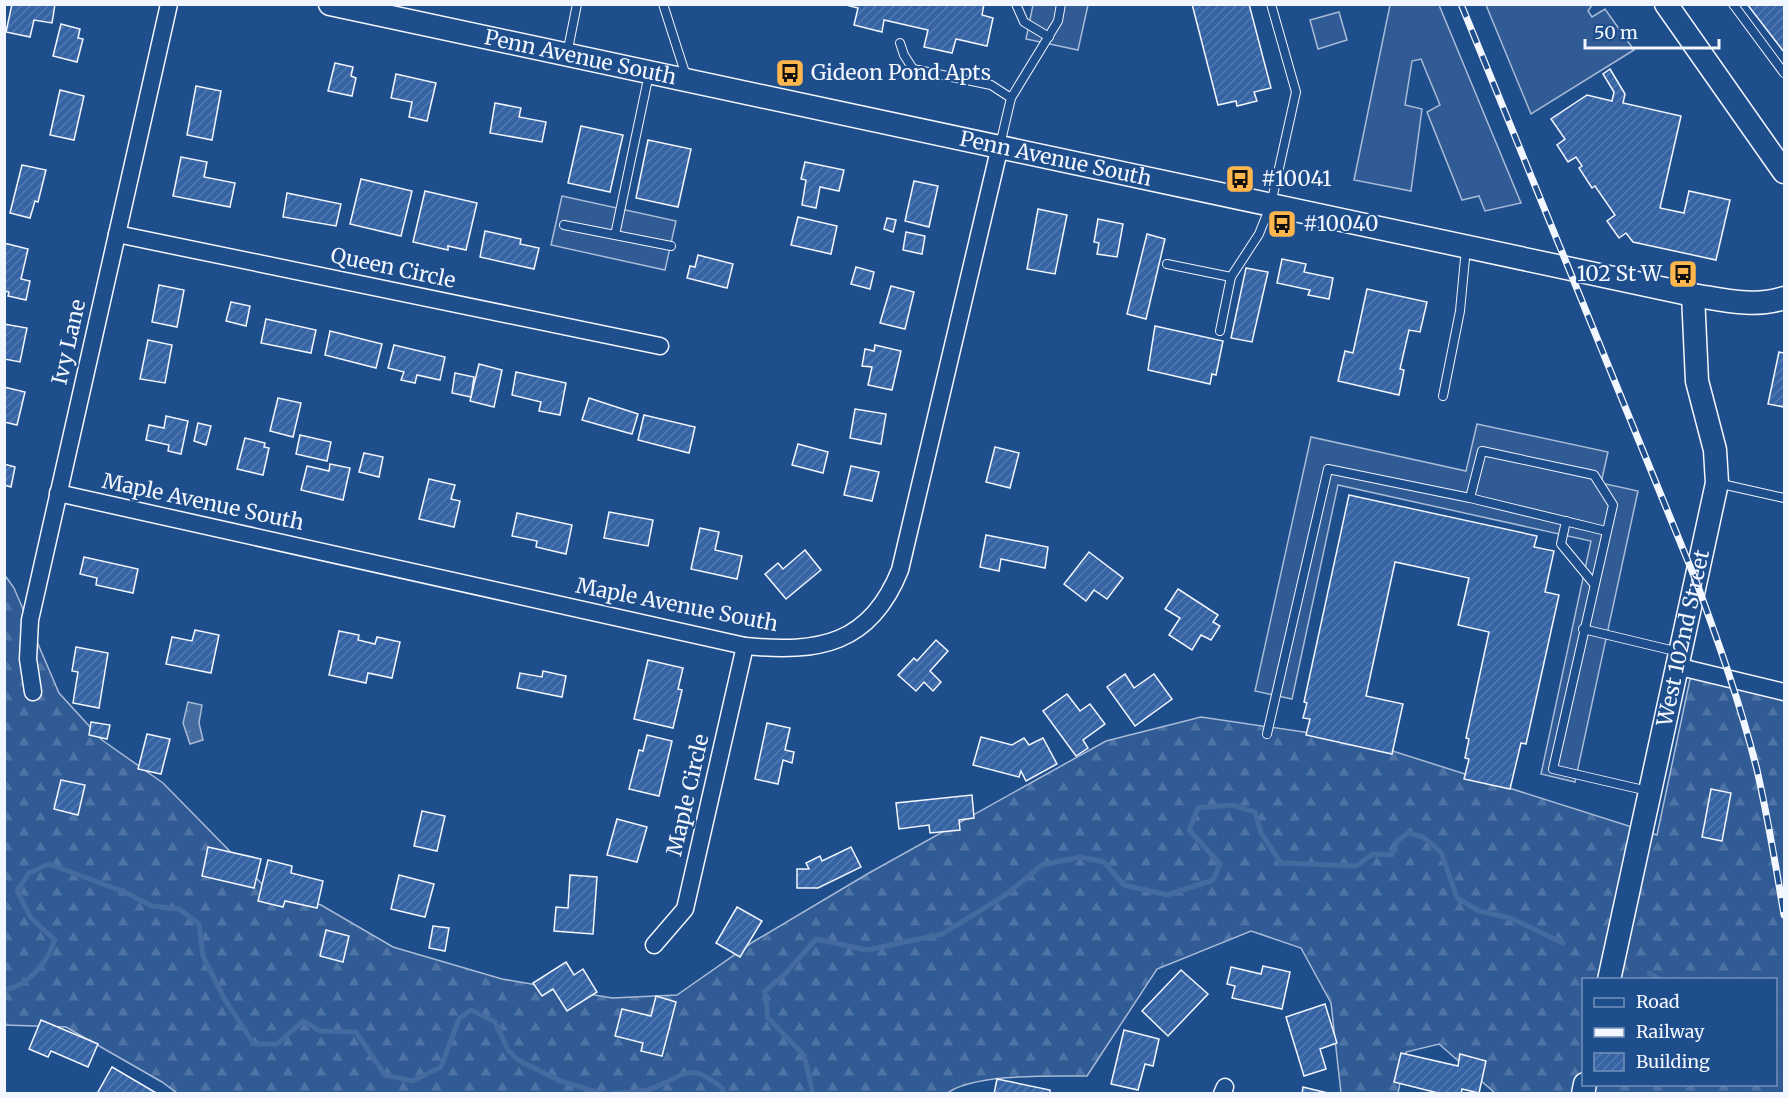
<svg xmlns="http://www.w3.org/2000/svg" width="1789" height="1098" viewBox="0 0 1789 1098" font-family="Merriweather,serif">
<style>
.forest{fill:url(#forest-firs);stroke:#a8bbd7;stroke-width:1.5;fill-rule:evenodd}
.built{fill:#305b95;stroke:#a8bbd7;stroke-width:1.5}
.water{fill:url(#water-ripples);stroke:#a8bbd7;stroke-width:1.5}
.lines{fill:none;stroke-linecap:round;stroke-linejoin:round}
.stream{stroke:#446ba0;stroke-width:5}
.building{fill:url(#building-hatch);stroke:#f2f6ff;stroke-width:1.5}
.lane-casing{stroke:#f2f6ff;stroke-width:10}
.street-casing{stroke:#f2f6ff;stroke-width:19}
.secondary-casing{stroke:#f2f6ff;stroke-width:25}
.lane{stroke:#1f4e8c;stroke-width:8}
.street{stroke:#1f4e8c;stroke-width:16}
.secondary{stroke:#1f4e8c;stroke-width:22}
.rail-casing{stroke:#f2f6ff;stroke-width:7}
.rail{stroke:#1f4e8c;stroke-width:4.5;stroke-dasharray:14;stroke-linecap:butt}
.labels{text-anchor:middle;stroke-width:4.5;stroke-linejoin:round;paint-order:stroke}
.street-label{font-size:21px;fill:#f2f6ff;stroke:#1f4e8c}
.poi-label{font-size:21px;fill:#f2f6ff;stroke:#1f4e8c;text-anchor:start}
</style>
<defs>
<pattern id="forest-firs" width="22" height="20" patternUnits="userSpaceOnUse" patternTransform="scale(1.5)"><rect width="22" height="20" fill="#305b95"/><path d="M5 1l3.5 6h-7zM16 11l3.5 6h-7z" fill="#4e73a5"/></pattern>
<pattern id="water-ripples" width="26" height="14" patternUnits="userSpaceOnUse" patternTransform="scale(1.5)"><rect width="26" height="14" fill="#446ba0"/><path d="M2 4q2-2 4 0t4 0M15 11q2-2 4 0t4 0" fill="none" stroke="#5f81ae"/></pattern>
<pattern id="building-hatch" width="6" height="6" patternUnits="userSpaceOnUse" patternTransform="scale(1.5)"><rect width="6" height="6" fill="#3563a3"/><path d="M-1 1l2-2M0 6l6-6M5 7l2-2" fill="none" stroke="#537ab1"/></pattern>
</defs>
<rect width="100%" height="100%" fill="#1f4e8c"/>
<path class="forest" d="M4,574l10,14 45,105 43,47 61,43 101,103 57,19 72,42 109,32 110,19 65,-3 76,-53 116,-69 237,-132 95,-24 157,23 299,95 35,-165 92,19v404h-289l-56,-49 -33,8 -8,41h-57l-10,-90 -30,-55 -50,-17 -94,38 -70,107c-34,0 -114,-3 -141,18l-769,-1 -15,-11 -96,-55 -61,-2zM1584,980h192v104h-192z"/>
<g class="built">
<polygon points="1033,5 1088,5 1078,50 1026,39"/>
<polygon points="1390,5 1439,5 1521,203 1485,211 1479,196 1462,200 1427,112 1440,105 1421,59 1412,61 1405,105 1422,109 1411,191 1354,180"/>
<polygon points="1486,5 1592,5 1588,11 1592,17 1605,9 1634,50 1531,114"/>
<polygon points="1339,12 1347,40 1318,49 1310,20"/>
<polygon points="562,196 676,221 665,270 551,245"/>
<polygon points="1477,424 1608,452 1601,483 1638,491 1575,782 1541,774 1591,541 1338,485 1292,699 1255,691 1311,437 1466,471"/>
</g>
<polygon class="water" points="188,702 202,705 199,723 203,740 190,744 183,723"/>
<g class="lines">
<g class="stream">
<polyline points="1649,973 1661,980"/>
<path d="M4,990c25,-4 43,-28 51,-50l-24,-22 -14,-27 12,-18 20,-9 78,29 25,13 27,3 20,15 4,32 22,44 29,44h23l26,-23 17,10 36,1 29,43 27,6 29,-14 18,-48 12,-9 24,12 13,28 10,10 42,21 43,13"/>
<path d="M612,1094c12,-2 27,-1 38,-5 35,-12 37,-30 72,-1l1,6"/>
<polyline points="813,1094 804,1055 768,1018 765,991 785,974 816,939 867,950 942,934 1004,896 1042,865 1080,857 1104,862 1124,885 1167,895 1213,880 1220,864 1189,830 1198,808 1232,805 1255,812 1261,833 1281,863 1356,866 1373,854 1392,855 1397,841 1408,833 1423,837 1441,852 1457,898 1479,911 1510,918 1563,943"/>
</g>
</g>
<g class="building">
<polygon points="12,4 55,4 52,23 34,20 30,37 6,32"/>
<polygon points="842,4 984,4 982,15 993,18 987,46 956,39 952,53 924,47 928,30 884,20 882,32 854,25 858,8"/>
<polygon points="1192,4 1249,4 1271,88 1254,92 1257,101 1237,106 1236,101 1218,105"/>
<polygon points="1747,4 1784,4 1784,52"/>
<polygon points="61,24 80,29 78,38 83,39 77,62 53,56"/>
<polygon points="335,63 353,67 351,76 356,78 352,96 328,91"/>
<polygon points="1610,69 1625,94 1623,103 1681,116 1660,208 1684,213 1689,191 1730,200 1716,260 1633,242 1626,233 1619,238 1607,221 1615,215 1595,186 1592,188 1579,168 1582,166 1576,157 1568,162 1557,145 1565,139 1551,119 1587,95 1612,101 1614,92 1603,74"/>
<polygon points="396,74 436,83 427,121 409,117 412,102 391,98"/>
<polygon points="196,86 221,91 212,140 187,135"/>
<polygon points="60,90 84,96 74,140 50,135"/>
<polygon points="495,103 521,108 519,117 546,122 542,142 490,133"/>
<polygon points="581,126 623,135 610,192 568,183"/>
<polygon points="648,140 691,149 678,207 636,198"/>
<polygon points="181,157 207,162 204,177 235,183 230,207 173,196"/>
<polygon points="805,162 844,170 839,191 820,187 816,208 802,205 806,180 801,179"/>
<polygon points="22,165 46,170 38,202 35,201 30,218 10,213"/>
<polygon points="361,179 412,191 401,236 350,224"/>
<polygon points="914,181 938,186 929,227 905,221"/>
<polygon points="425,191 477,203 466,250 448,246 448,250 413,242"/>
<polygon points="287,193 341,204 336,226 283,217"/>
<polygon points="1038,209 1067,215 1055,274 1027,269"/>
<polygon points="798,217 837,226 831,254 791,245"/>
<polygon points="887,218 896,220 893,232 884,229"/>
<polygon points="1098,219 1123,224 1117,257 1097,254 1099,243 1094,242"/>
<polygon points="485,231 521,239 520,244 539,248 534,269 480,257"/>
<polygon points="906,232 925,236 922,254 903,250"/>
<polygon points="1147,234 1165,239 1146,319 1127,314"/>
<polygon points="4,243 28,249 21,279 30,281 26,300 8,296 9,292 4,291"/>
<polygon points="698,255 733,264 727,288 687,278 690,266 695,267"/>
<polygon points="1282,259 1306,264 1304,272 1333,278 1329,299 1308,295 1310,290 1277,283"/>
<polygon points="856,267 874,272 870,289 851,284"/>
<polygon points="1246,268 1268,272 1252,342 1231,338"/>
<polygon points="159,285 184,290 177,327 152,322"/>
<polygon points="891,286 914,292 905,329 880,323"/>
<polygon points="1367,289 1427,302 1420,332 1409,330 1400,369 1404,370 1399,395 1338,381 1345,351 1353,353"/>
<polygon points="231,302 250,306 246,326 226,321"/>
<polygon points="266,319 316,330 311,353 261,343"/>
<polygon points="4,324 27,328 20,362 4,359"/>
<polygon points="1155,326 1223,341 1216,375 1212,374 1210,384 1148,370"/>
<polygon points="330,331 382,344 376,368 325,355"/>
<polygon points="148,340 172,345 165,383 140,379"/>
<polygon points="394,345 445,357 440,380 417,375 415,383 401,380 404,372 388,368"/>
<polygon points="875,345 901,351 892,390 868,385 872,367 862,366 865,349 874,351"/>
<polygon points="1779,352 1784,353 1784,407 1768,404"/>
<polygon points="479,364 502,370 494,407 470,401"/>
<polygon points="516,372 566,383 560,415 539,411 541,402 512,395"/>
<polygon points="455,373 474,377 471,397 452,393"/>
<polygon points="4,387 25,392 17,425 4,422"/>
<polygon points="278,398 301,403 293,437 270,431"/>
<polygon points="589,398 638,414 632,434 582,420"/>
<polygon points="855,409 886,414 881,444 850,438"/>
<polygon points="644,415 695,427 689,453 638,440"/>
<polygon points="166,416 188,421 181,454 168,451 169,445 146,440 149,425 164,428"/>
<polygon points="198,423 211,426 206,445 194,441"/>
<polygon points="300,435 331,442 327,461 296,454"/>
<polygon points="245,438 265,443 264,447 269,448 263,475 237,469"/>
<polygon points="798,444 828,452 823,473 792,465"/>
<polygon points="995,447 1019,453 1010,488 986,482"/>
<polygon points="364,453 383,457 379,477 359,472"/>
<polygon points="4,464 15,467 11,487 4,485"/>
<polygon points="330,464 350,468 343,500 301,490 307,466 329,471"/>
<polygon points="851,466 879,472 872,501 844,495"/>
<polygon points="429,479 455,485 451,499 460,501 454,527 419,519"/>
<polygon points="1349,495 1537,536 1534,547 1554,551 1545,592 1559,595 1526,744 1521,743 1510,789 1464,779 1469,759 1465,758 1469,739 1466,738 1489,632 1458,625 1469,578 1395,562 1366,696 1403,704 1392,754 1306,735 1310,719 1303,718 1307,703 1304,702"/>
<polygon points="609,512 653,520 648,546 604,538"/>
<polygon points="517,513 572,525 566,554 536,547 537,541 512,536"/>
<polygon points="700,528 719,532 715,550 742,556 737,579 691,569"/>
<polygon points="986,535 1048,547 1045,568 1001,559 999,571 980,567"/>
<polygon points="805,550 821,570 786,599 765,574 778,563 783,569"/>
<polygon points="1089,552 1123,578 1107,599 1094,590 1086,601 1064,584"/>
<polygon points="84,557 138,569 133,593 96,585 97,578 80,574"/>
<polygon points="1178,589 1218,615 1213,622 1220,626 1211,640 1201,635 1192,650 1169,635 1180,618 1165,609"/>
<polygon points="195,630 219,635 211,673 166,664 172,637 192,641"/>
<polygon points="339,631 359,635 358,640 375,644 377,637 400,642 392,678 368,673 366,683 329,675"/>
<polygon points="936,640 948,651 930,671 941,682 933,691 924,682 916,691 898,675 914,658 917,661"/>
<polygon points="76,647 108,653 99,708 73,703 78,672 72,671"/>
<polygon points="648,660 683,668 678,689 682,690 673,728 634,719"/>
<polygon points="543,671 566,676 562,697 517,688 520,673 542,677"/>
<polygon points="1125,674 1134,688 1154,674 1172,699 1135,726 1107,687"/>
<polygon points="1067,694 1080,711 1090,704 1105,724 1083,740 1088,748 1076,756 1043,711"/>
<polygon points="91,722 110,725 107,739 89,735"/>
<polygon points="767,723 790,728 785,750 794,752 792,763 783,760 778,784 755,779"/>
<polygon points="147,734 170,739 161,774 138,769"/>
<polygon points="647,735 672,741 659,796 629,789 639,750 643,751"/>
<polygon points="981,737 1012,745 1024,738 1029,745 1043,738 1057,764 1026,781 1021,771 1019,777 973,765"/>
<polygon points="61,780 85,785 78,815 54,809"/>
<polygon points="1711,789 1731,793 1722,841 1702,837"/>
<polygon points="972,795 974,818 959,820 960,830 930,833 929,825 899,829 896,803"/>
<polygon points="422,811 445,816 437,851 414,846"/>
<polygon points="617,819 647,827 637,862 607,855"/>
<polygon points="208,847 261,859 254,888 202,876"/>
<polygon points="851,847 861,867 818,888 797,888 797,869 809,869 806,863 820,856 822,861"/>
<polygon points="268,860 292,866 291,873 323,881 317,908 285,901 283,907 258,901"/>
<polygon points="399,875 434,884 425,917 391,909"/>
<polygon points="570,875 597,877 593,934 554,931 556,907 568,908"/>
<polygon points="737,907 762,921 740,957 716,943"/>
<polygon points="433,926 449,928 445,951 429,948"/>
<polygon points="326,930 349,936 343,962 320,956"/>
<polygon points="566,962 574,975 583,969 597,992 567,1011 553,989 542,996 533,983"/>
<polygon points="1263,966 1290,972 1282,1009 1232,998 1235,986 1227,984 1231,967 1261,974"/>
<polygon points="1181,970 1208,994 1168,1036 1142,1011"/>
<polygon points="656,996 676,1002 662,1056 641,1051 643,1043 615,1036 622,1009 651,1016"/>
<polygon points="1325,1004 1337,1043 1320,1049 1326,1069 1304,1076 1286,1017"/>
<polygon points="41,1020 98,1044 88,1067 51,1051 48,1057 29,1049"/>
<polygon points="1124,1030 1159,1039 1153,1066 1145,1064 1138,1090 1111,1084"/>
<polygon points="1401,1053 1458,1066 1460,1054 1486,1061 1479,1093 1462,1089 1461,1094 1442,1094 1394,1082"/>
<polygon points="112,1067 158,1094 101,1094 98,1092"/>
<polygon points="997,1079 1050,1090 1050,1094 994,1094"/>
<polygon points="1303,1087 1332,1094 1302,1094"/>
</g>
<g class="lines">
<g class="lane-casing">
<g id="lane">
<polyline points="663,4 687,79"/>
<polyline points="1016,4 1024,22 1049,37"/>
<polyline points="1733,4 1784,73"/>
<polyline points="900,43 904,55 913,69 991,85 1011,98"/>
<polyline points="567,54 577,4"/>
<polyline points="1000,145 1011,98 1058,21 1061,4"/>
<polyline points="564,225 671,246"/>
<polyline points="615,235 649,74"/>
<polyline points="1167,264 1231,277"/>
<polyline points="1220,331 1231,277 1259,234 1271,204 1296,92 1271,4"/>
<polyline points="1443,396 1460,311 1466,248"/>
<polyline points="1717,483 1784,498"/>
<polyline points="1470,498 1606,531"/>
<polyline points="1566,521 1561,544 1594,584"/>
<polyline points="1583,629 1679,652"/>
<polyline points="1267,734 1328,469 1470,498 1482,451 1594,475 1613,505 1553,769 1648,791"/>
</g>
</g>
<g class="street-casing">
<g id="street">
<polyline points="117,234 660,346"/>
<path d="M58,493l687,153c74,7 125,-1 155,-76l100,-424"/>
<polyline points="1676,666 1784,692"/>
<polyline points="33,692 28,659 30,620 169,4"/>
<polyline points="654,945 685,909 745,646"/>
<polyline points="1222,1094 1225,1087"/>
</g>
</g>
<g class="secondary-casing">
<g id="secondary">
<path id="s1" d="M330,4l1363,291c31,5 61,13 91,3"/>
<polyline points="1666,4 1784,172"/>
<path id="s2" d="M1609,980l108,-497 -2,-33 -18,-69 -4,-86"/>
<polyline points="1583,1094 1585,1084"/>
</g>
</g>
<use href="#lane" class="lane"/>
<use href="#street" class="street"/>
<use href="#secondary" class="secondary"/>
<g class="rail-casing">
<path id="rail" d="M1461,4l235,577c23,63 45,125 61,189 11,48 19,97 27,145"/>
</g>
<use href="#rail" class="rail"/>
</g>
<defs>
<g id="bus-square" transform="scale(1.5)"><rect x="-9" y="-9" width="18" height="18" rx="4" fill="#ffb74d" stroke="#1f4e8c"/><path d="M-5-6H5V4H4V6H2V4H-2V6H-4V4H-5ZM-3.5-4V0h7V-4ZM-3.5 1.2v1.5H-2V1.2ZM2 1.2v1.5H3.5V1.2Z" fill="#111"/></g>
</defs>
<g fill-rule="evenodd">
<use href="#bus-square" x="790" y="73"/>
<use href="#bus-square" x="1240" y="179"/>
<use href="#bus-square" x="1282" y="224"/>
<use href="#bus-square" x="1683" y="274"/>
</g>
<g class="labels">
<g class="street-label">
<text dy="7" stroke="none"><textPath href="#s1" startOffset="256">Penn Avenue South</textPath></text>
<text dy="7" stroke="none"><textPath href="#s1" startOffset="742">Penn Avenue South</textPath></text>
<text transform="translate(393 268) rotate(12)" y="7">Queen Circle</text>
<text transform="translate(69 342) rotate(-77)" y="7">Ivy Lane</text>
<text transform="translate(203 502) rotate(12)" y="7">Maple Avenue South</text>
<text transform="translate(677 605) rotate(11)" y="7">Maple Avenue South</text>
<text dy="7" stroke="none"><textPath href="#s2" startOffset="350">West 102nd Street</textPath></text>
<text transform="translate(688 795) rotate(-77)" y="7">Maple Circle</text>
</g>
<g class="poi-label">
<text x="811" y="80">Gideon Pond Apts</text>
<text x="1261" y="186">#10041</text>
<text x="1303" y="231">#10040</text>
<text x="1662" y="281" text-anchor="end">102 St W</text>
</g>
</g>
<rect width="1789" height="1098" fill="none" stroke="#f2f6ff" stroke-width="12"/>
<rect x="1582" y="978" width="195" height="108" fill="#1f4e8c" stroke="#7391ba" stroke-width="1.5"/>
<rect x="1594" y="998" width="30" height="9" fill="#1f4e8c" stroke="#7391ba" stroke-width="1.5"/>
<text x="1636" y="1008" font-size="18" fill="#f2f6ff">Road</text>
<rect x="1594" y="1028" width="30" height="9" fill="#f2f6ff" stroke="#7391ba" stroke-width="1.5"/>
<text x="1636" y="1038" font-size="18" fill="#f2f6ff">Railway</text>
<rect x="1594" y="1053" width="30" height="18" fill="url(#building-hatch)" stroke="#7391ba" stroke-width="1.5"/>
<text x="1636" y="1068" font-size="18" fill="#f2f6ff">Building</text>
<path d="M1585 39v9h134v-9" fill="none" stroke="#f2f6ff" stroke-width="3"/>
<text x="1594" y="39" font-size="18" fill="#f2f6ff" stroke="#1f4e8c" stroke-width="4.5" paint-order="stroke">50 m</text>
</svg>
